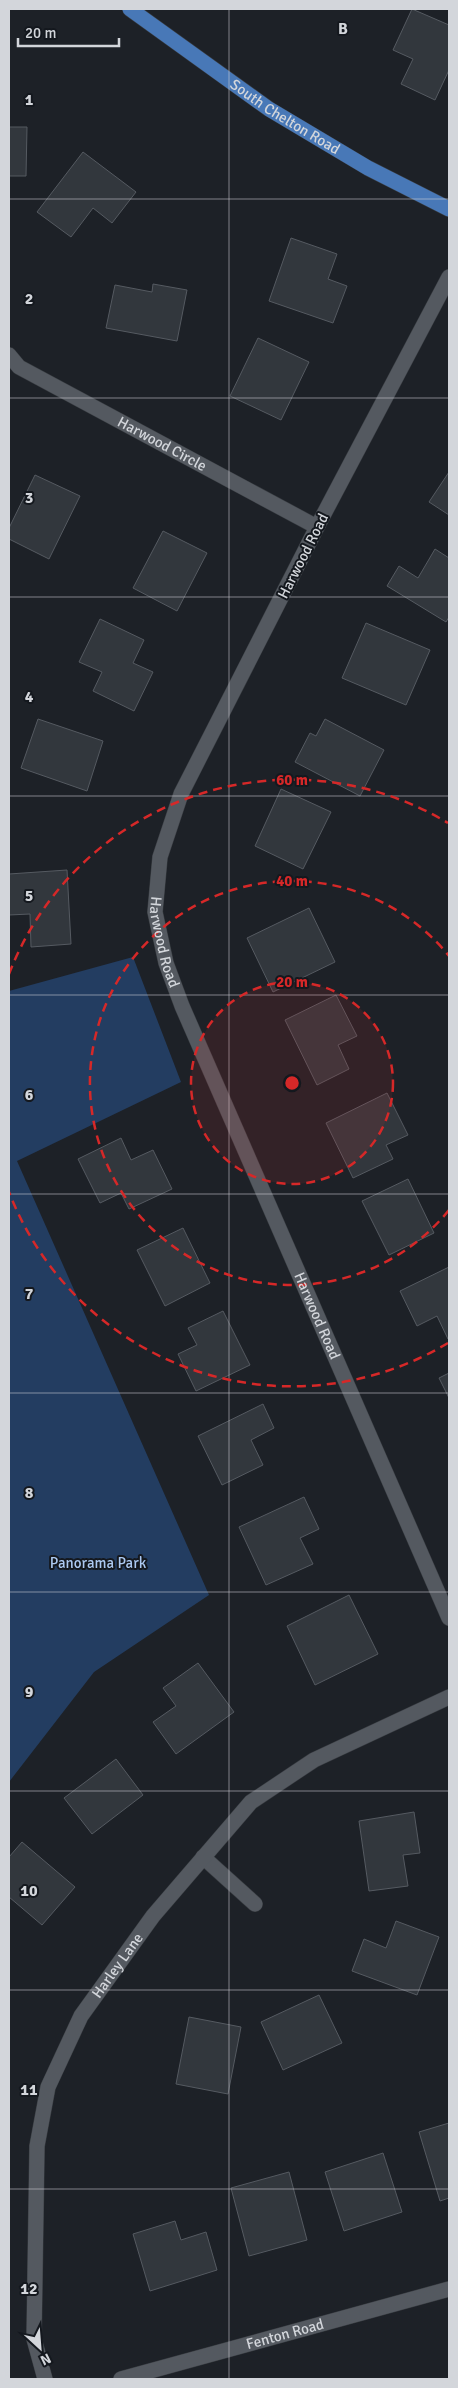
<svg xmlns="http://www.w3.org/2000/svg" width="458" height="2388" viewBox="0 0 458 2388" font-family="Signika,sans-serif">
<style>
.green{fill:#233d61}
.building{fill:#32373d;stroke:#555a61}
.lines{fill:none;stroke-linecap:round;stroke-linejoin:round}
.minor-casing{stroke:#383c41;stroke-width:16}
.major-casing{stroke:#383c41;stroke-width:16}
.minor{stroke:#545960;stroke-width:15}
.major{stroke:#4878b7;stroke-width:15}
.grid{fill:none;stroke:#d3d6db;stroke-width:1;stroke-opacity:0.55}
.ring{fill:none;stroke:#d62828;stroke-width:2.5;stroke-dasharray:9 6}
.labels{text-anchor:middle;stroke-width:4;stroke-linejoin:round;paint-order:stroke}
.street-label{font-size:15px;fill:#d3d6db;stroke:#14181e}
.park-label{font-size:15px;fill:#acc9f1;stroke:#14181e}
.grid-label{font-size:16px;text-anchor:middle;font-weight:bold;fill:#d3d6db;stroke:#14181e;stroke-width:4;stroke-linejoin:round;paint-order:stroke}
.centre{fill:#d62828;stroke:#14181e;stroke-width:2.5}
.ring-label{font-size:15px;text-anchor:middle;font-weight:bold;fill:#d62828;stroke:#14181e;stroke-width:4;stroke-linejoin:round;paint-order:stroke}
</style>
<rect width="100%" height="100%" fill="#1d2127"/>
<polygon class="green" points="133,957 181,1082 17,1161 209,1595 94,1672 9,1782 9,991"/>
<g class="building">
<polygon points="412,9 449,25 449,70 435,100 401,84 413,59 393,50"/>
<polygon points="9,127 27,127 26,176 9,176"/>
<polygon points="83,152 136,192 112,223 93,208 71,237 37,212"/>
<polygon points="291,238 337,254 328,279 347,286 333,323 269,301"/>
<polygon points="153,284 187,290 177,341 106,328 115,285 152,292"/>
<polygon points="258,338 309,362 281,420 230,396"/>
<polygon points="449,472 449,515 429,502"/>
<polygon points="35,475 80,496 49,559 9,539 9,528"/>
<polygon points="163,531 207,553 177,611 133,588"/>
<polygon points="435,549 449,558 449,617 446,622 387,586 399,566 418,578"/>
<polygon points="100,619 144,640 133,663 153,672 134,711 93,691 102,672 79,662"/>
<polygon points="366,623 430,650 406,705 342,678"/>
<polygon points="38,719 103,741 87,791 21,768"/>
<polygon points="325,719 384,750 360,796 295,762 310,733 316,736"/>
<polygon points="281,789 331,812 303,869 255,846"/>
<polygon points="67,870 71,944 31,947 30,914 9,915 9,874"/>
<polygon points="309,908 335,962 273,992 247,938"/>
<polygon points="336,995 357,1036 338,1045 349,1069 317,1085 285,1020"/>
<polygon points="387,1093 408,1135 386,1145 393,1159 353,1178 326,1123"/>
<polygon points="121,1138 131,1160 153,1150 172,1189 129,1209 121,1193 100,1203 78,1159"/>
<polygon points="408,1179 434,1233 389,1255 362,1201"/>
<polygon points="183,1228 210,1283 165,1306 137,1250"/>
<polygon points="449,1267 449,1338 448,1339 437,1316 417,1326 400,1291"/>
<polygon points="223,1311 250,1365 196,1391 178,1354 197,1345 188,1328"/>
<polygon points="449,1373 449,1398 439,1378"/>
<polygon points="263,1404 274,1428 251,1440 263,1465 222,1485 198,1436"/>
<polygon points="304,1497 319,1529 300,1538 313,1564 266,1585 239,1527"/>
<polygon points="349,1595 378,1654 315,1685 287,1626"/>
<polygon points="198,1663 234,1712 176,1754 153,1722 176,1706 163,1688"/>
<polygon points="116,1759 143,1795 92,1834 64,1798"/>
<polygon points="414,1812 420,1853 403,1855 408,1886 369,1891 359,1821"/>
<polygon points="22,1842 75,1887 42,1925 9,1897 9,1857"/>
<polygon points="396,1921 439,1937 417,1995 352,1971 364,1939 386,1948"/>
<polygon points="319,1995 342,2043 283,2070 261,2022"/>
<polygon points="189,2017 241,2027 228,2094 176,2084"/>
<polygon points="449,2123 449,2198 440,2201 419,2132"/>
<polygon points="383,2153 402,2212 344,2231 325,2172"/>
<polygon points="289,2172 307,2240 249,2256 231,2188"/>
<polygon points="175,2221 181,2240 206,2232 217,2270 150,2291 133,2234"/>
</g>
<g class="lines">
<g class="minor-casing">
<g id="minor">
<path id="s1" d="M449,277l-132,250 -136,267 -21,63 -5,55 11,51 16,43 267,612"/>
<path id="s2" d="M9,355l10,12 298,160"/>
<polyline points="203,1857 255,1904"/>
<path id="s3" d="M45,2379l-11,-40 3,-193 11,-59 33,-71 72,-100 98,-114 63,-42 135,-63"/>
<path id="s4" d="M121,2379l328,-90"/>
</g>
</g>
<g class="major-casing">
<g id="major">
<path id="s5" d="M130,9l139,100 99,59 81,41"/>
</g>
</g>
<use href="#minor" class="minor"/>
<use href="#major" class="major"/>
</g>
<path class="grid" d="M229,9v2370M9,199h440M9,398h440M9,597h440M9,796h440M9,995h440M9,1194h440M9,1393h440M9,1592h440M9,1791h440M9,1990h440M9,2189h440"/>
<circle cx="292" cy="1083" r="101" fill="#d62828" fill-opacity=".12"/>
<g class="ring">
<circle cx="292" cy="1083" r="101"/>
<path d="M449 1210A202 202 0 1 1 449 956"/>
<path d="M448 1343A303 303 0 0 1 9 1192M9 974A303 303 0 0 1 448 823"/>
</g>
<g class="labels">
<g class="street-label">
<text dy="5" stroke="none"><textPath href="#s5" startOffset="189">South Chelton Road</textPath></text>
<text dy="5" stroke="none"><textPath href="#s2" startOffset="178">Harwood Circle</textPath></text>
<text transform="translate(303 556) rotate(-63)" y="5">Harwood Road</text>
<text dy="5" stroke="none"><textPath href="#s1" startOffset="735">Harwood Road</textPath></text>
<text dy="5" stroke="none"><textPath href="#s1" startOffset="1140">Harwood Road</textPath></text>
<text dy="5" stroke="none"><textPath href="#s3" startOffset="435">Harley Lane</textPath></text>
<text dy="5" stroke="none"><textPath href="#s4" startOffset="170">Fenton Road</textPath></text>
</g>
<g class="park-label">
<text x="98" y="1568">Panorama Park</text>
</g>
</g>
<g class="grid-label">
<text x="343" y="34">B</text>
<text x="29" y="105">1</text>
<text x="29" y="304">2</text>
<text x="29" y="503">3</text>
<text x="29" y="702">4</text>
<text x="29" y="901">5</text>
<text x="29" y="1100">6</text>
<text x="29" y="1299">7</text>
<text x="29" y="1498">8</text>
<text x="29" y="1697">9</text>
<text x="29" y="1896">10</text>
<text x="29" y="2095">11</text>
<text x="29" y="2294">12</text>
</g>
<circle cx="292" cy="1083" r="8" class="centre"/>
<g class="ring-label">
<text x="292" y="785">60 m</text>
<text x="292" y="886">40 m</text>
<text x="292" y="987">20 m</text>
</g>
<rect width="458" height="2388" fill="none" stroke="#d3d6db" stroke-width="20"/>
<g transform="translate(40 2348) rotate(154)" stroke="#14181e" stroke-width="4" paint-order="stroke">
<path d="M0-4L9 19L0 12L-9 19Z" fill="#d3d6db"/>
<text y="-8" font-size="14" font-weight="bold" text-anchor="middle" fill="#d3d6db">N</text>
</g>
<path d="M18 38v8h101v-8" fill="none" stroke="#d3d6db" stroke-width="2.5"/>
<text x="25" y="38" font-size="15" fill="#d3d6db" stroke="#14181e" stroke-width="4" paint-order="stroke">20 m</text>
</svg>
